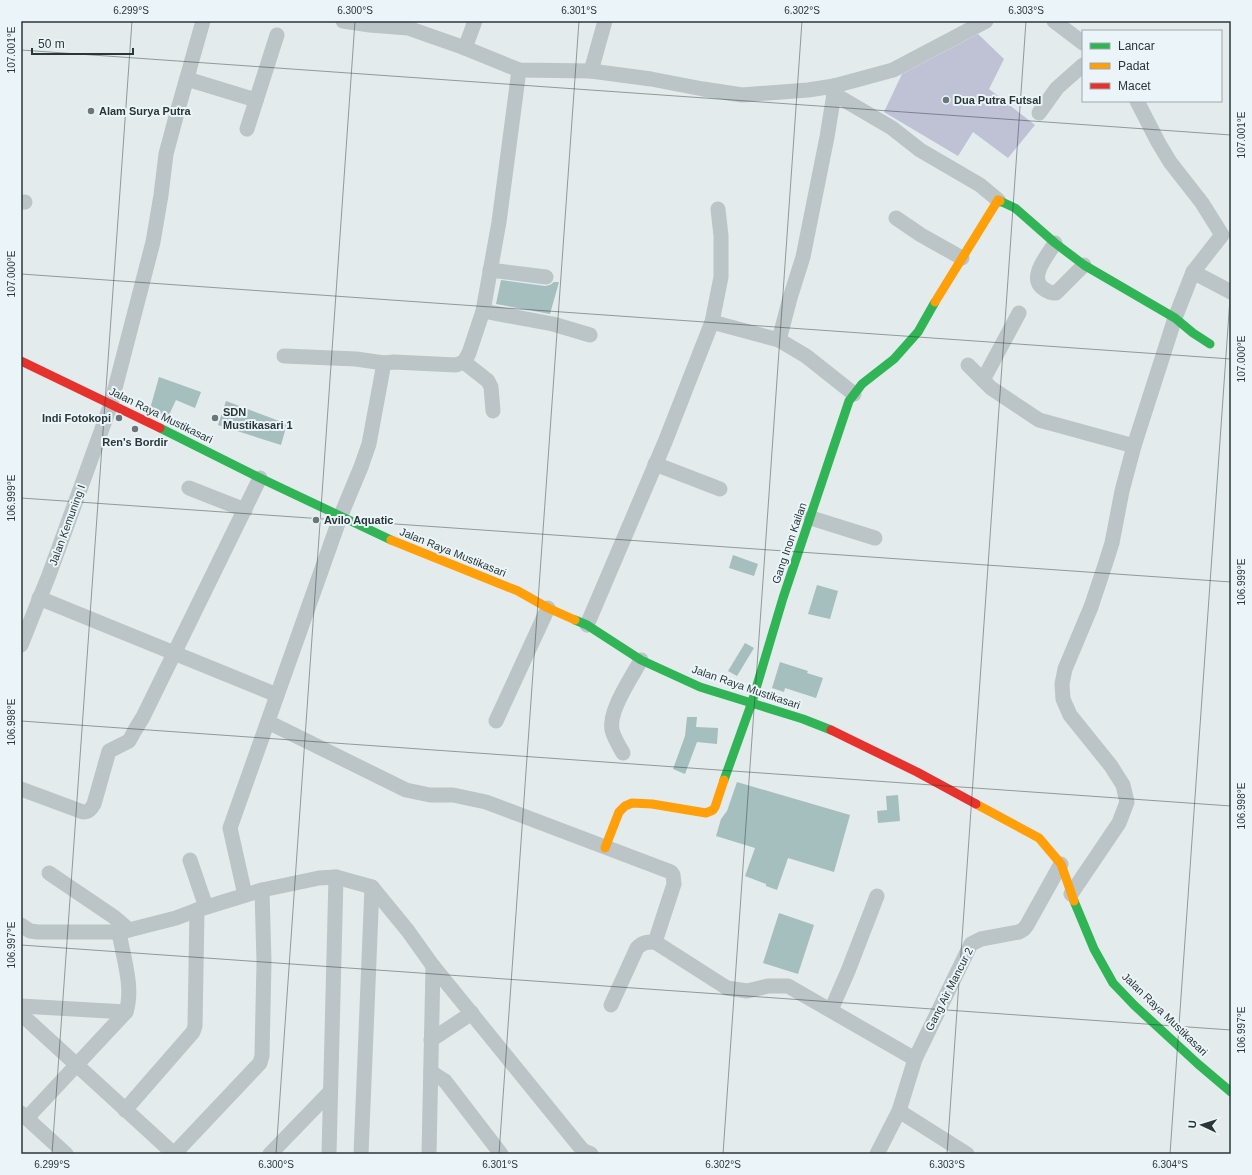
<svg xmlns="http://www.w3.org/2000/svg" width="1252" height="1175" viewBox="0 0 1252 1175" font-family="Arial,sans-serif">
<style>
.park{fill:#bfc1d4}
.building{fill:#a5bebe}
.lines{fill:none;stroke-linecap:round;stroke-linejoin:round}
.street{stroke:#bbc4c6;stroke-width:15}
.fast{stroke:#30b455;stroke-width:9}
.slow{stroke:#ff9f0a;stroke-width:9}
.jam{stroke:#e5322d;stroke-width:9}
.ticks{fill:none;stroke:#2a3737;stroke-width:1;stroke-opacity:0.45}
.poi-dot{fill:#6b7677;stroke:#ebf5f9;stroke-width:1.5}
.labels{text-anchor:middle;stroke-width:4;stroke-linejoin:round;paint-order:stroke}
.poi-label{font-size:11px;font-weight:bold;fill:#2a3737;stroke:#ebf5f9;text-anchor:start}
.street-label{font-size:11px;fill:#2a3737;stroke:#ebf5f9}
.neatline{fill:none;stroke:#2a3737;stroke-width:1.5}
.ticks-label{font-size:10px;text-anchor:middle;fill:#2a3737}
</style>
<rect width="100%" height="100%" fill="#e3ebed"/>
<polygon class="park" points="978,34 1004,59 989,89 1035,125 1008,158 973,132 958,156 884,112 902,74"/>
<g class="building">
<polygon points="501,280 545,286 550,285 554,282 559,282 550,314 496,304"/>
<polygon points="159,377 201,392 195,408 176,400 168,417 150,409"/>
<polygon points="226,401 287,424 281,445 218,425"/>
<polygon points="733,555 758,564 754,576 729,568"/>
<polygon points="817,585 838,591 830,619 808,614"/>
<polygon points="745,643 754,648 737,676 728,671"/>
<polygon points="780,662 808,671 807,673 823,678 816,698 785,688 784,692 772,688"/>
<polygon points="687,717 697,717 696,727 718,728 717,744 697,742 685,774 673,769 685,736"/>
<polygon points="737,782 850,815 834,872 788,858 777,890 766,886 766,884 745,876 755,848 716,836 721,819 727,811"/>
<polygon points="898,795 900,821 878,823 877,811 887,810 886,796"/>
<polygon points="779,913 814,925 798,974 763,963"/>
</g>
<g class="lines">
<g class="street">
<polyline points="343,21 370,25 408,28 465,48 519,70 591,71 651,79 703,89 742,95 808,90 834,86 893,70 986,21"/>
<polyline points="1054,21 1083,43"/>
<polyline points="465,48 475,21"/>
<polyline points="591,71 605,21"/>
<polyline points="187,79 256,100"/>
<polyline points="834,94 892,128 920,150 980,185 998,200"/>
<polyline points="1039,113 1057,88 1083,65"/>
<polyline points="247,129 277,35"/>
<polyline points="21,202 25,202"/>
<polyline points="896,218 921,235 962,258"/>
<path d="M1055,243c-7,12 -28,35 -11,46 4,3 7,4 12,4l28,-28"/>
<polyline points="490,270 546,277"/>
<polyline points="1193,272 1231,292"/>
<polyline points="483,311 553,324 590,335"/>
<polyline points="712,322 779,340 806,356 854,394"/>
<polyline points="779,340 790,298 803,257 827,137 834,94 834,86"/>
<polyline points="284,356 356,359 384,363"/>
<polyline points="464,362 488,381 491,387 493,411"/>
<polyline points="968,365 991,388 1039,420 1134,446"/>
<polyline points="983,380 1019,313"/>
<polyline points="655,464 720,489"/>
<polyline points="189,488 245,510"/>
<polyline points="811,518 875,538"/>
<polyline points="39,598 277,695"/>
<polyline points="587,625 665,442 712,322 721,277 721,236 718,209"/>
<polyline points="21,645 49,575 111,404 153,242 161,195 166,154 177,113 203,21"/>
<polyline points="496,721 548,608"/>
<polyline points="268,722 406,790 430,795 453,795 486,802 671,872 673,875 674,884 655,942 727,988 747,991 768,986 788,986 915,1059"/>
<path d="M623,753c-4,-7 -9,-15 -11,-23 -4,-19 20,-53 29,-70"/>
<path d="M21,789l62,23c6,0 8,-3 11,-8l15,-53 20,-10 6,-11 8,-13 117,-239"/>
<polyline points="190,860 206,907"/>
<polyline points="49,873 114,917 129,930"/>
<polyline points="1071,894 1119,823 1127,802 1123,785 1111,766 1070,715 1063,699 1062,684 1065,669 1091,607 1105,565 1112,543 1122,491 1134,446 1175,318 1193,272 1222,235 1202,203 1170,162 1158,142 1137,101"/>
<polyline points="245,895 230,828 341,515 361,467 369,444 384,363 394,362 456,365 464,362 469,353 483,311 499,222 519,70"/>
<polyline points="21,925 30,931 38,932 119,932 129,930 176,918 197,910 262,890 319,878 336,877 372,887 408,931 433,966 580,1147 584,1151 591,1154"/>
<path d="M611,1005l26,-57c6,-6 10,-6 18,-6"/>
<polyline points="21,1006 126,1012"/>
<polyline points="831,1010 848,971 877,896"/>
<polyline points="21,1014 174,1154"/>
<polyline points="431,1040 472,1013"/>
<polyline points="431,1072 445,1081 501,1154"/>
<polyline points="125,1110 193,1032 195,1026 197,910"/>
<polyline points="899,1111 967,1154"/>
<polyline points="21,1113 66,1154"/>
<path d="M27,1118l99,-106c8,-24 -3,-55 -7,-80"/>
<polyline points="174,1154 260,1063 262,1056 264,962 262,890"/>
<polyline points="270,1154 330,1092"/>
<polyline points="329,1154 336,877"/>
<polyline points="361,1154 372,887"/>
<polyline points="429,1154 433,966"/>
<polyline points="877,1154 899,1111 915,1059 971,944 981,939 1019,932 1024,929 1027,925 1061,864"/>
</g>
<g class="fast">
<polyline points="1000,201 1015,208 1055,243 1084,265 1175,318 1193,333 1210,344"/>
<polyline points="160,428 260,478 391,540"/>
<polyline points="575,620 587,625 641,660 700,687 803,719 831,730"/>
<polyline points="724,780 752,702 783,598 849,401 862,384 894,359 918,332 935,302"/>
<polyline points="1074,901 1094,949 1113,983 1134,1005 1198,1064 1231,1092"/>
</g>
<g class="slow">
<polyline points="935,302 998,200 1000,201"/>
<polyline points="391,540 518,591 548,608 575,620"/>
<polyline points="976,804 1039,838 1061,864 1074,901"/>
<polyline points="605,848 619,812 625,806 632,803 652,804 706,813 713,810 715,807 724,780"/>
</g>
<g class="jam">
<polyline points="21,361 160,428"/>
<polyline points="831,730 917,772 976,804"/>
</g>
</g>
<path class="ticks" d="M21,50l1210,85M21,274l1210,85M21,498l1210,84M21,721l1210,85M21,945l1210,85M52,1154l80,-1133M276,1154l79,-1133M499,1154l80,-1133M723,1154l79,-1133M947,1154l79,-1133M1170,1154l61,-870"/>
<g class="poi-dot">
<circle cx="946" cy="100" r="4"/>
<circle cx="91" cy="111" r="4"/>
<circle cx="119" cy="418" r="4"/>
<circle cx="215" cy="418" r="4"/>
<circle cx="135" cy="429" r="4"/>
<circle cx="316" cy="520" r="4"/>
</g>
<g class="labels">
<g class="poi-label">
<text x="954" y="104">Dua Putra Futsal</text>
<text x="99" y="115">Alam Surya Putra</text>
<text x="223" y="416">SDN<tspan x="223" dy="13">Mustikasari 1</tspan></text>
<text x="111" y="422" text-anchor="end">Indi Fotokopi</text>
<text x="135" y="446" text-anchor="middle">Ren's Bordir</text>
<text x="324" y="524">Avilo Aquatic</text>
</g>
<g class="street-label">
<text transform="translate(161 415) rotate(26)" y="4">Jalan Raya Mustikasari</text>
<text transform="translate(67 525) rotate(-70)" y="4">Jalan Kemuning I</text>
<text transform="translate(789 543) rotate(-71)" y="4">Gang Inon Kailan</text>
<text transform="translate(453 552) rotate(22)" y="4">Jalan Raya Mustikasari</text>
<text transform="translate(746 687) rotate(19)" y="4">Jalan Raya Mustikasari</text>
<text transform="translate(949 989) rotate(-63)" y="4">Gang Air Mancur 2</text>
<text transform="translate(1165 1014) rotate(44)" y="4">Jalan Raya Mustikasari</text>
</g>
</g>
<rect width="1252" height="1175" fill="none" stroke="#ebf5f9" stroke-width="44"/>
<rect x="1082" y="30" width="140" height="72" fill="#ebf5f9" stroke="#9ea9ab"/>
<rect x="1090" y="43" width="20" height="6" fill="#30b455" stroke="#9ea9ab"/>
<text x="1118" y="50" font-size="12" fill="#2a3737">Lancar</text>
<rect x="1090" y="63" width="20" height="6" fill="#ff9f0a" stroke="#9ea9ab"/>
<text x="1118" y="70" font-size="12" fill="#2a3737">Padat</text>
<rect x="1090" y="83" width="20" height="6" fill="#e5322d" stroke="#9ea9ab"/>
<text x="1118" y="90" font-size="12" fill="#2a3737">Macet</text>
<g transform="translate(1202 1125) rotate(274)" stroke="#ebf5f9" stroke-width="3" paint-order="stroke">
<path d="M0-3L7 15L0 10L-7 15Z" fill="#2a3737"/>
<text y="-6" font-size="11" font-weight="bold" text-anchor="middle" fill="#2a3737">U</text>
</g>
<path d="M32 48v6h101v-6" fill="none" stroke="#2a3737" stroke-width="2"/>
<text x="38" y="48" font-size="12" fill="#2a3737" stroke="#ebf5f9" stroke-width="3" paint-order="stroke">50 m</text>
<rect x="22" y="22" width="1208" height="1131" class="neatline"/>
<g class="ticks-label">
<text x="131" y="14">6.299°S</text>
<text x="355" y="14">6.300°S</text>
<text x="579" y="14">6.301°S</text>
<text x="802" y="14">6.302°S</text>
<text x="1026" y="14">6.303°S</text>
<text transform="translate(11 50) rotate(-90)" y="4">107.001°E</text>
<text transform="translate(1241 135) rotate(-90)" y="4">107.001°E</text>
<text transform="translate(11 274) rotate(-90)" y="4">107.000°E</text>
<text transform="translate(1241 359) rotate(-90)" y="4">107.000°E</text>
<text transform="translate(11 498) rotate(-90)" y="4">106.999°E</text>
<text transform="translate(1241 582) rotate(-90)" y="4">106.999°E</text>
<text transform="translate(11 722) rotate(-90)" y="4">106.998°E</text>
<text transform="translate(1241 806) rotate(-90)" y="4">106.998°E</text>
<text transform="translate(11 945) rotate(-90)" y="4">106.997°E</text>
<text transform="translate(1241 1030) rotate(-90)" y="4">106.997°E</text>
<text x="52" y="1168">6.299°S</text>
<text x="276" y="1168">6.300°S</text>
<text x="500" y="1168">6.301°S</text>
<text x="723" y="1168">6.302°S</text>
<text x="947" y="1168">6.303°S</text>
<text x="1170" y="1168">6.304°S</text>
</g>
</svg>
